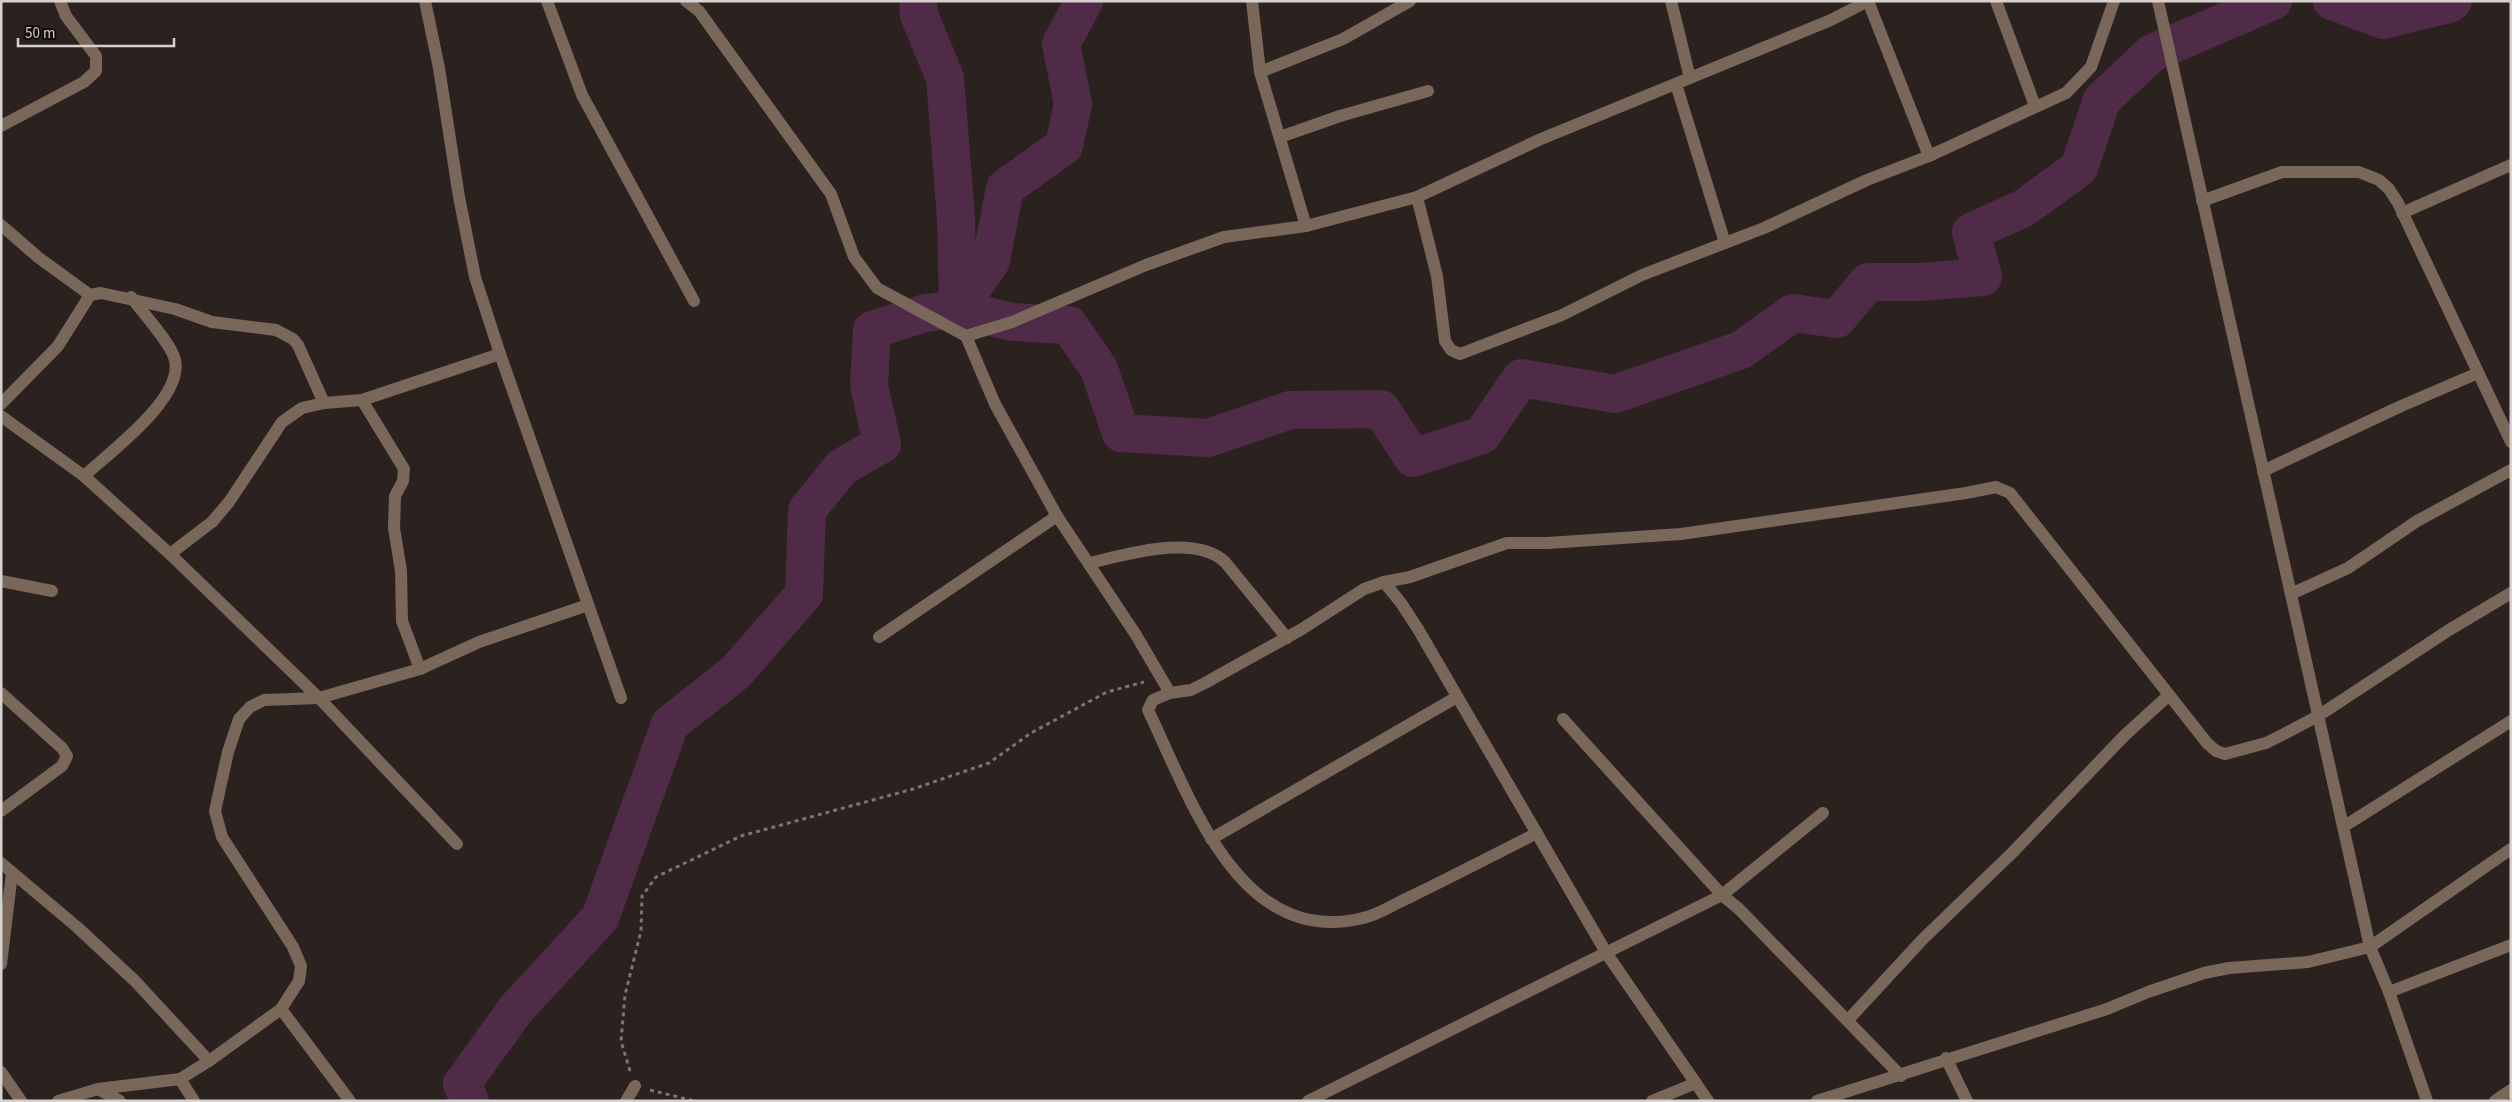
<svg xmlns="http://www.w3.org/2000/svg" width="2512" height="1102" viewBox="0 0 2512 1102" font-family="'Source Sans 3',sans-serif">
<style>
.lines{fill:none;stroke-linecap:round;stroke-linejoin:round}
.river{stroke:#502b48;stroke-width:38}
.path{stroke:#7b7472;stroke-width:3;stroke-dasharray:4 4;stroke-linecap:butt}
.minor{stroke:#796759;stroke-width:12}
</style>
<rect width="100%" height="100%" fill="#2b2220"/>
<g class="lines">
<g class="river">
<polyline points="918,1 919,15 945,78 956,218 958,309"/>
<polyline points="2332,1 2383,20 2449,4 2453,1"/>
<polyline points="958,309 991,261 1005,188 1064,146 1073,104 1061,44 1084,1"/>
<polyline points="470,1101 462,1084 516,1009 600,918 670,724 735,673 804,594 807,510 842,467 882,444 869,385 872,330 925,313 958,309 1012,322 1069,325 1099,369 1121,433 1208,438 1290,410 1381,409 1413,458 1482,435 1521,378 1615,394 1741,350 1793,313 1837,319 1868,282 1920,282 1983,277 1971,232 2024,208 2079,168 2102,100 2152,53 2273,1"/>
</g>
<g class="path">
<polyline points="630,1071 621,1041 625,995 641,931 642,896 656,877 741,836 913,789 989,763 1031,733 1107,692 1144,682"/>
<polyline points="650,1090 694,1101"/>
</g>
<g class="minor">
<polyline points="425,1 439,68 459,197 475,277 500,354 621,698"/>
<polyline points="547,1 582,95 694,301"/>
<polyline points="686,1 699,11 831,194 854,257 877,288 966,336 995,404 1057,516 1136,635 1170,693 1191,690 1205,683 1302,629 1364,589 1384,582 1401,603 1418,629 1607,954 1708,1101"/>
<polyline points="1252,1 1260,72"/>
<polyline points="1671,1 1690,78"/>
<polyline points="1868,1 1929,156"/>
<polyline points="1996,1 2035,106"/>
<polyline points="2158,1 2370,947 2389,992 2427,1101"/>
<polyline points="1676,84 1725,243"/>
<polyline points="1,126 84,82 96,71 96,56 66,16 60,1"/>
<polyline points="1280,137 1340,116 1428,91"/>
<polyline points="1417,197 1437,276 1445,341 1451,350 1460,354 1562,315 1642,275 1764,228 1867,180 1929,156 2066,93 2091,67 2114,1"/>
<polyline points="2202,201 2282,172 2359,172 2379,180 2389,189 2398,203 2511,442"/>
<polyline points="2402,213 2511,165"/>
<polyline points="1,225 39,258 90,295"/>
<polyline points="1306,226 1260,72 1343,39 1410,1"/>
<polyline points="966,336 1012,322 1146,265 1224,237 1306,226 1417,197 1541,139 1831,20 1868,1"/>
<polyline points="362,400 404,469 403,481 395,496 394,528 401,571 402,621 420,669"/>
<polyline points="1,404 58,346 90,295 101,293 175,309 212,322 276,330 293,339 298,345 324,403"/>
<polyline points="1,416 84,476 170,554 319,698 457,844"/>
<polyline points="2263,471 2399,407 2478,373"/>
<path d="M84,476c26,-24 100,-78 91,-116 -4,-17 -33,-48 -44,-63"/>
<polyline points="170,554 212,522 229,502 282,422 302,408 324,403 362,400 500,354"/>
<path d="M1089,563c36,-8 105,-30 136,-1l62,76"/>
<polyline points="1,581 52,591"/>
<polyline points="1384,582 1410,577 1507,543 1548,543 1681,534 1966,493 1996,487 2010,493 2207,743 2216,751 2225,754 2266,743 2284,734 2318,716 2449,630 2511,593"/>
<polyline points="2291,594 2348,568 2417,521 2511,470"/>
<polyline points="879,637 1057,516"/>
<polyline points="1,693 62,748 67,756 62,766 1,811"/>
<path d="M1170,693l-17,7 -5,10c42,87 91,239 215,208 15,-3 31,-14 45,-20 43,-21 86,-43 129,-65"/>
<polyline points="1563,719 1722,895 1823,813"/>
<polyline points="2343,827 2511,721"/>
<polyline points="1211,839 1457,697"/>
<polyline points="1,863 77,927 135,981 209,1061"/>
<polyline points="1,964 12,873"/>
<polyline points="2389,992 2511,945"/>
<polyline points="281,1009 350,1101"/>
<polyline points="1848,1020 1922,940 2013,852 2124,736 2169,695"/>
<polyline points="1946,1058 1967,1101"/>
<polyline points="1,1072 21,1101"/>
<polyline points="180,1079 194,1101"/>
<polyline points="98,1089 120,1101"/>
<polyline points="58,1101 98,1089 180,1079 209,1061 281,1009 299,981 301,966 293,947 222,837 215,811 228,752 239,719 250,707 264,700 319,698 420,669 479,642 588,605"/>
<polyline points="626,1101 635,1086"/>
<polyline points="1308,1101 1722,895 1739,909 1901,1076"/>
<polyline points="1652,1101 1696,1083"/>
<polyline points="1817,1101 2107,1009 2148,992 2204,973 2229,968 2308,962 2370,947 2511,849"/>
<polyline points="2495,1101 2511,1090"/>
</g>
</g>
<rect width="2512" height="1102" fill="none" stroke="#d7d1d0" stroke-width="5"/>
<path d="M18 38v8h156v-8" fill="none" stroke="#d7d1d0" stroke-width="2.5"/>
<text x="25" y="38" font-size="15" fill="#d7d1d0" stroke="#110d0c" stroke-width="4" paint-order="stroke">50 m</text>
</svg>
